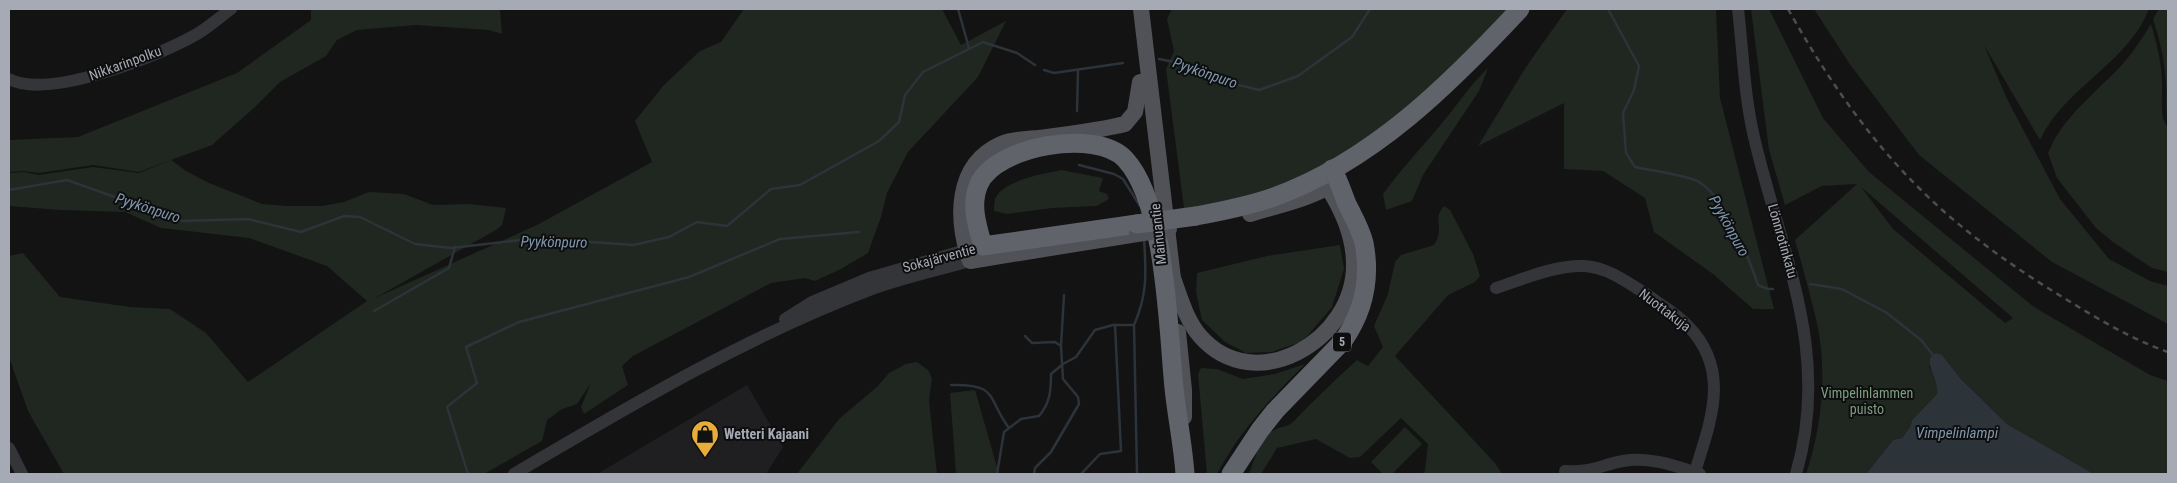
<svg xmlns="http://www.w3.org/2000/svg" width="2177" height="483" viewBox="0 0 2177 483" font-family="'Roboto Condensed',sans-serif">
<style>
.built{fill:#1f1f21}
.green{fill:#1f2720;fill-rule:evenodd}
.water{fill:#2c3339}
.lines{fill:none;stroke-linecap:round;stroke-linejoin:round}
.stream{stroke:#2c3339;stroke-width:2.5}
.minor{stroke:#343539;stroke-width:12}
.major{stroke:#505258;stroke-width:16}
.highway{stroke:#60636a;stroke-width:19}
.rail{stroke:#4b4d52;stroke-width:2.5;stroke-dasharray:6 5;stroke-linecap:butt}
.major-bridge{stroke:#505258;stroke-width:16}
.highway-bridge{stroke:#60636a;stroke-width:19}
.labels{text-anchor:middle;stroke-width:4;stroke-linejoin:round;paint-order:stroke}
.shield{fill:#0e0e0f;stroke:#787b82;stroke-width:1}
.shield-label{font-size:12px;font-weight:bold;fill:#a5aab4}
.street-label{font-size:14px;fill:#a5aab4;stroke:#0e0e0f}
.park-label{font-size:14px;fill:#7d9e80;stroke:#0e0e0f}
.poi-label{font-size:14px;font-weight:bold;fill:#a5aab4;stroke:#0e0e0f;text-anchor:start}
.water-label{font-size:15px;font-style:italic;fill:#7e97ad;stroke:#0e0e0f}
</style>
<rect width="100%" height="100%" fill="#131314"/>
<polygon class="built" points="747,385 783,447 766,474 597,474"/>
<g class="green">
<polygon points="311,9 500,9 502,34 489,30 416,25 357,30 337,40 326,56 280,82 255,107 212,145 171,160 186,171 209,183 262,204 287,206 322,206 344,202 369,192 404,194 433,205 468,204 506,208 502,225 496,230 375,298 537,225 652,162 635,121 663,86 700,51 721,42 744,9 942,9 961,45 1006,21 978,77 908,152 887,193 881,217 868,253 841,269 815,281 805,278 771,283 633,356 622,366 628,385 584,414 581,407 591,383 577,404 562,409 547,420 542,441 484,474 64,474 28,411 9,357 9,256 23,253 60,297 130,307 170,309 206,333 248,382 367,301 327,266 249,238 161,228 125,212 60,210 9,206 9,173 24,172 39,175 93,167 139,173 171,160 139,172 93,165 39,173 24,171 9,172 9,140 78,137 237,73 311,20"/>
<path d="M1172,9h336c-23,24 -47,49 -71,73 -12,12 -26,21 -38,31 -64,52 -131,92 -215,95l-18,-139 8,-18 -7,-32z"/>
<polygon points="1567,9 1716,9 1720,98 1774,309 1753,309 1713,274 1654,232 1645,198 1603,171 1564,169 1564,103 1478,146 1526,67"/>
<path d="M1751,9h18l54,109 46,54 165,135 116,68 18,6v93h-74l-87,-50 -46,-45 -19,-24 -13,11 8,19v9l-25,26 -2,7 -8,11 -9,2 -27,34h-60c17,-50 22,-108 9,-159 -6,-25 -13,-50 -20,-75l62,-56 -35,2 -37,19 -16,-55zM1861,187l152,131 -8,5 -112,-94z"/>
<path d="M1814,9h335c-21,54 -84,78 -109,131l-56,-95 23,54 53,100 49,60 41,22 18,5v38l-116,-62 -133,-107 -70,-92z"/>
<path d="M2159,9h9v111c-3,-12 -1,-23 -2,-35 -1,-24 -6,-44 -13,-66z"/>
<path d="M2151,24c7,23 12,45 11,70 0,10 -2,25 6,33v145l-16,-4 -39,-26 -17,-14 -39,-50 -9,-25c15,-36 45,-58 71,-85 13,-14 22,-28 32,-44z"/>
<path d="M1488,68l-9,23 -56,84 -11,26 -26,9 -3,-16c19,-26 39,-47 60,-72 15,-18 27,-37 45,-54z"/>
<path d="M1061,170l42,8 -4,13 8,3 2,5 -12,7 -45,2 -45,6 -13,-3c0,-3 0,-9 1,-12 8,-19 48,-25 66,-29z"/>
<path d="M1444,206l6,4 23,44 7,22 -5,6 -27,13 -53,61 100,107 7,11h-80l3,-3 3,-27 -27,-26 -41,39 -10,1 -34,-19 -39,9 -16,26h-12c6,-15 11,-38 27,-45 7,-3 12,-2 18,-8 20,-21 41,-41 63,-61l11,6 15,-19 -9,-21 14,-32 7,-32 6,-7 33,-10c12,-19 -3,-24 10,-39z"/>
<polygon points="1340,245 1344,269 1332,307 1303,341 1272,352 1246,353 1225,342 1202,320 1196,292 1197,273 1267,256"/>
<polygon points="917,362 928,370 932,378 929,401 937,474 797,474 839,419 878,386 889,373 906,364"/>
<path d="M1305,364c-33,33 -66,68 -88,110h-10l-9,-100 3,-6 16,1 26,10 32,-5z"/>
<polygon points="975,390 999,474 956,474 950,393"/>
<polygon points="1405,427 1422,444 1392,474 1383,474 1371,462"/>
</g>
<path class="water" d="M1936,353l6,2 19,24 46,45 87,50h-228l27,-34 9,-2 8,-11 2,-7 25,-26c2,-13 -9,-23 -7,-36z"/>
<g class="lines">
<g class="stream">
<polyline points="958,9 969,48"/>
<path d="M1608,9l31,57 -5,24 -11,23 3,40 9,14c13,3 55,9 64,15 27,16 49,74 59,103l10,4h5"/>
<polyline points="1159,59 1189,65 1218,80 1259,90 1298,76 1352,37 1370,9"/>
<polyline points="1044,70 1054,73 1123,63"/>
<polyline points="1077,111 1078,70"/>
<polyline points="1079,165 1114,174 1123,179 1140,206"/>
<polyline points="9,190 67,180 182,221 248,219 301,232 344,216 360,217 415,244 451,248 537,238 633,245 669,237 697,222 727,226 771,189 800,185 879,141 899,122 905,95 923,72 983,42 1017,53 1035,65"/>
<polyline points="1810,284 1842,289 1887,313 1921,340 1933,355"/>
<polyline points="374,311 449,268 455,247"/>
<polyline points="1025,336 1032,343 1055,342 1061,346 1063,379 1078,397 1079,404 1051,452 1035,468 1034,474"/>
<polyline points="1061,346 1064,295"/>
<path d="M951,385c48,-1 35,12 58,43"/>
<polyline points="468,474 447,407 477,383 466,347 519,322 689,277 780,239 859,232"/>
<path d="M997,474l7,-42 17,-13 18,-3c11,-13 12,-25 12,-42l12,-10 13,-7 19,-27 18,-5h20"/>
<polyline points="1081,474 1100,454 1121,451 1115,325"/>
<path d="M1137,474l-3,-149c14,-31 12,-54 10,-87"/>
</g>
<g class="minor">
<path d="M1738,9c5,43 6,85 16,128 27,117 78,214 42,337"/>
<path d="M9,79c40,21 150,-23 188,-45 12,-7 23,-17 34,-25"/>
<path d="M1496,288c27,-9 59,-23 88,-22 24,1 46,18 65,30 13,10 28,18 39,30 44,45 22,96 7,146"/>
<polyline points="785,319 812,302 869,278 976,247"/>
<polyline points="9,448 22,474"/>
<path d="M1565,471c25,2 36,-6 58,-10 26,-5 53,5 77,13"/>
<path d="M514,474c117,-69 233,-138 361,-186 31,-11 63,-18 95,-27"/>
</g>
<g class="major">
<polyline points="1141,9 1174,287"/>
<path d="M1250,214c26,-8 64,-16 86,-32"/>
<path d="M1137,234l-167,27c-14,-41 -16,-96 31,-117 11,-5 26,-5 37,-6 29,-4 59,-7 87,-14l10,-12 5,-30"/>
<path d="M1173,278c7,19 13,42 27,58 55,63 155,4 154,-72 0,-31 -16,-63 -34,-88"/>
<polyline points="1178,332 1184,390 1184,417"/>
</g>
<g class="highway">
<path d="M1196,216c27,-5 53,-10 78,-19 99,-36 176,-113 246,-188"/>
<path d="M1137,224l-154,22c-6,-20 -13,-42 -4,-62 17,-38 117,-56 146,-25 41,44 43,169 49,229 3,29 9,57 11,86"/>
<path d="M1231,474l29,-44 15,-19 68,-70c21,-30 28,-62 21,-98 -3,-13 -11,-27 -17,-39 -5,-12 -8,-24 -15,-35"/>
</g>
<path class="rail" d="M1788,9c36,64 79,128 132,180 42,42 93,78 144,109 34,21 67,41 104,54"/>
<polyline class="major-bridge" points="1137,234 1169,229"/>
<polyline class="highway-bridge" points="1137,224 1196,216"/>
</g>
<defs>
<g id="shop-pin" transform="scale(1.4375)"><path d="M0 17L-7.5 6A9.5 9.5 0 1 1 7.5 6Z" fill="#e6ad3a" stroke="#0e0e0f"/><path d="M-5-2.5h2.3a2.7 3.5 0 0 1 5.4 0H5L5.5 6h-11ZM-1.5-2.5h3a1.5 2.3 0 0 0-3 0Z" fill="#111"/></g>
</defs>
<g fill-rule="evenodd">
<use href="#shop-pin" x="705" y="434"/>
</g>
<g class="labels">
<rect class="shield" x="1333" y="332.5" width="18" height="19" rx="4"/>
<g class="shield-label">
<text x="1342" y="346">5</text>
</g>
<g class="street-label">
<text transform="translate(125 63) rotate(-20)" y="5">Nikkarinpolku</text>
<text transform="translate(1158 234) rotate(-96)" y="5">Mainuantie</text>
<text transform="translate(1783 241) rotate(74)" y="5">Lönnrotinkatu</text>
<text transform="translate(939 258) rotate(-15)" y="5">Sokajärventie</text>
<text transform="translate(1665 310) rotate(37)" y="5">Nuottakuja</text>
</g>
<g class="park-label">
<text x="1867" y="398">Vimpelinlammen<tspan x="1867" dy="16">puisto</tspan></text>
</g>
<g class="poi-label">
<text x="724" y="439">Wetteri Kajaani</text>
</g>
<g class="water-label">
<text transform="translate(1205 73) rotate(19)" y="5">Pyykönpuro</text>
<text transform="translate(148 208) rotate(18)" y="5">Pyykönpuro</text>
<text transform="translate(1729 226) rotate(61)" y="5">Pyykönpuro</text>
<text transform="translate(554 242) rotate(1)" y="5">Pyykönpuro</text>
<text x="1957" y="438">Vimpelinlampi</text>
</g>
</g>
<rect width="2177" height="483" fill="none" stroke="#a5aab4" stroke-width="20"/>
</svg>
